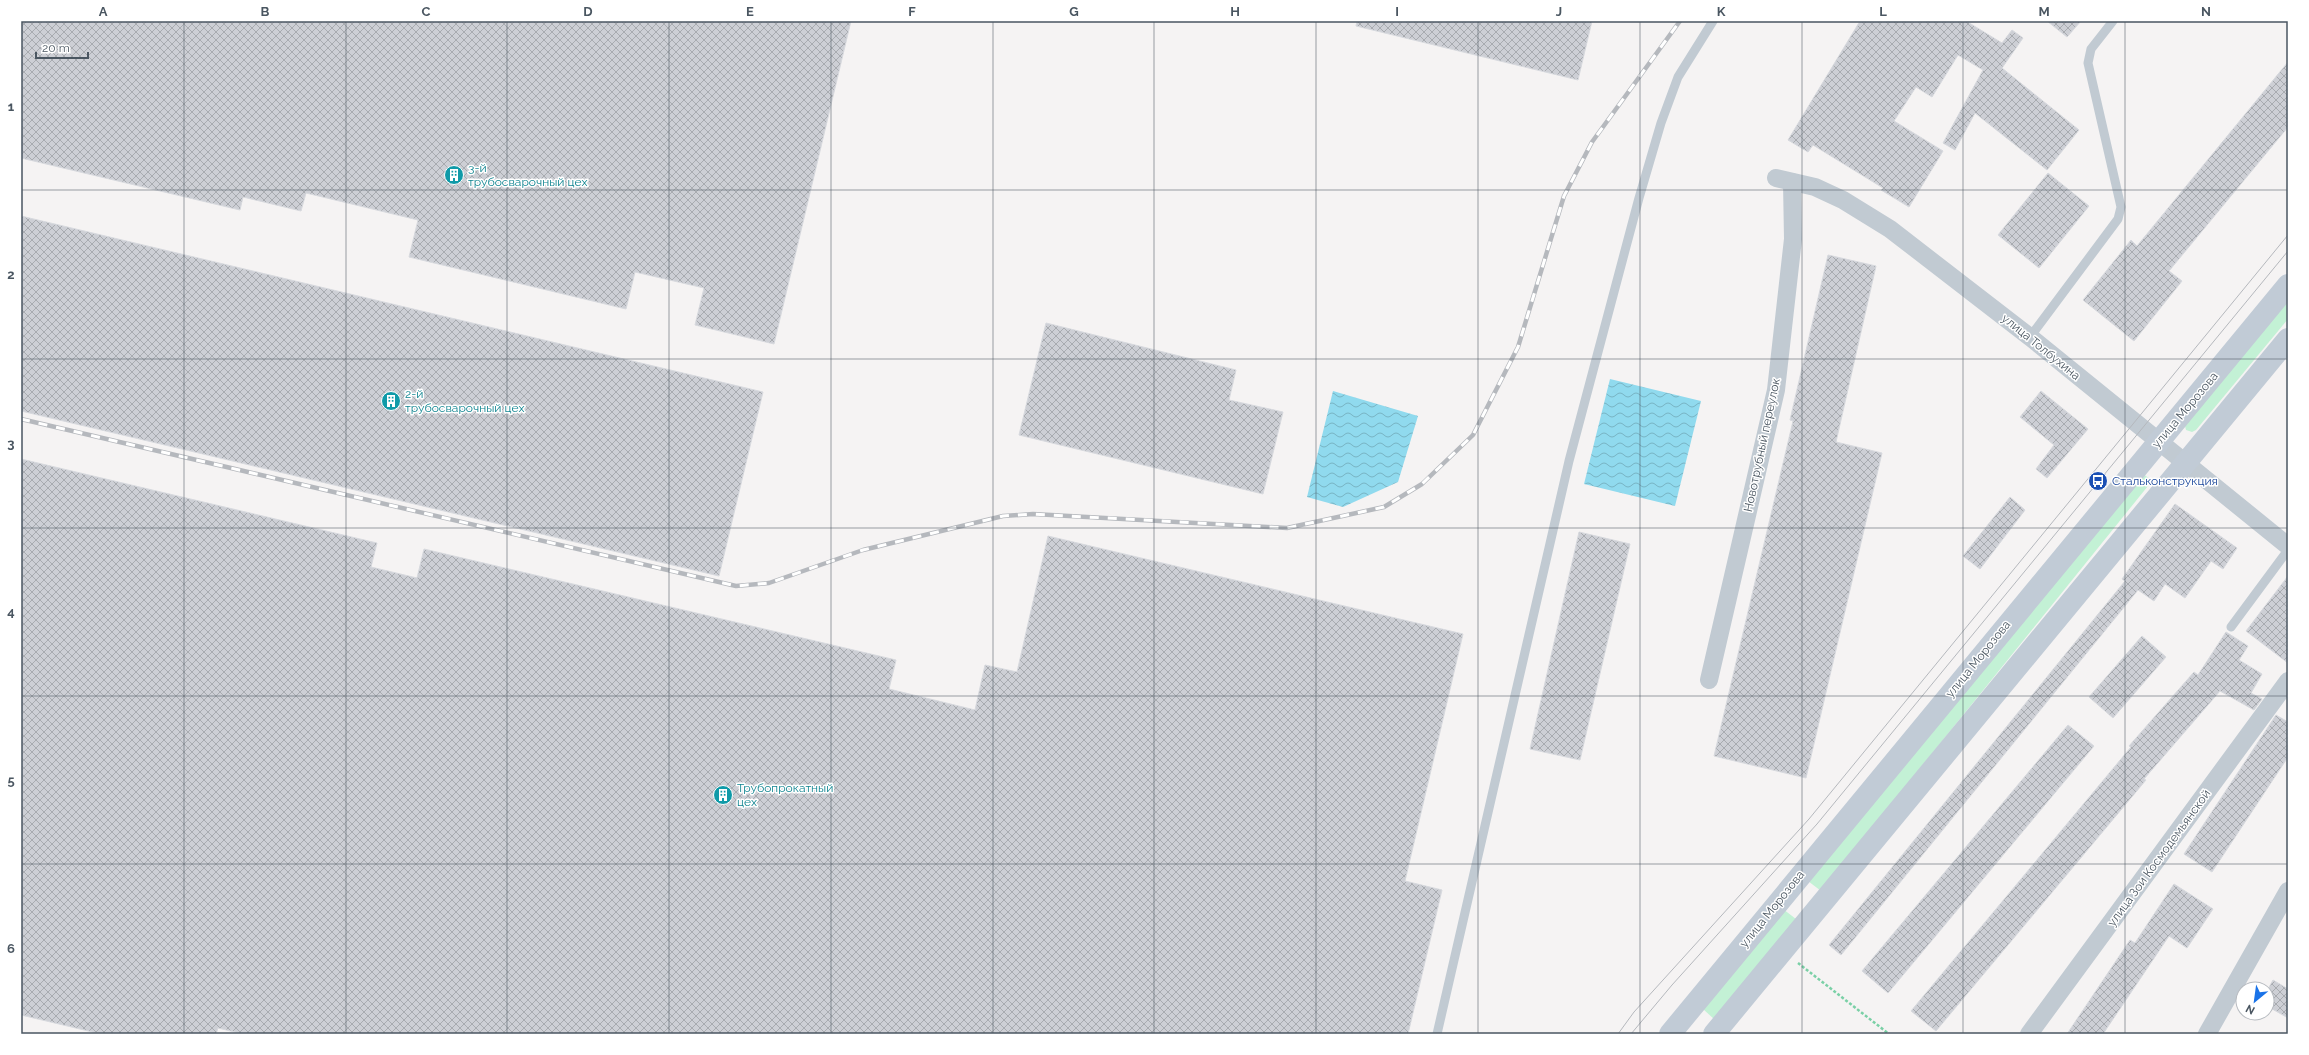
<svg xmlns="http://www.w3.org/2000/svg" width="2309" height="1055" viewBox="0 0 2309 1055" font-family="Raleway,sans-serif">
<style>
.grass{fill:#c3f1d5}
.water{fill:url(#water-waves)}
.building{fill:url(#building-cross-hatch);stroke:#d7d9de}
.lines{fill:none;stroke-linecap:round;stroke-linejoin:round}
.path{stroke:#7ad0a6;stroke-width:2.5;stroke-dasharray:3 2;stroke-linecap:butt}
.lane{stroke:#c1cad2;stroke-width:9}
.street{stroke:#c1cad2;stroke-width:18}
.secondary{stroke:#c1cbd6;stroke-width:22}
.tram{stroke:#b5b8bd;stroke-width:1}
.rail-casing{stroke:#b5b8bd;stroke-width:4.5}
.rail{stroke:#fff;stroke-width:3;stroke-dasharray:9;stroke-linecap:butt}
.grid{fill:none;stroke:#4a5661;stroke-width:1;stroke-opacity:0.55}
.labels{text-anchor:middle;stroke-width:3;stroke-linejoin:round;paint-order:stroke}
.culture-label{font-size:12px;fill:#0d838f;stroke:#fff;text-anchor:start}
.street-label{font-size:12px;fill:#4a5661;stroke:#fff}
.transit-label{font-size:12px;fill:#164399;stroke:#fff;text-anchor:start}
.neatline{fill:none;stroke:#4a5661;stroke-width:1.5}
.grid-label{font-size:13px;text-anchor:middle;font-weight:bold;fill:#4a5661}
</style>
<defs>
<pattern id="water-waves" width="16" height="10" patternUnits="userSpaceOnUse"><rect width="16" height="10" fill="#90daee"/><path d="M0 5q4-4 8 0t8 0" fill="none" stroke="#78b4c4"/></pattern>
<pattern id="building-cross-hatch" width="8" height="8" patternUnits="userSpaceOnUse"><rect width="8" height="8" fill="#cdcfd5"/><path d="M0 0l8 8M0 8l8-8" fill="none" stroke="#a8abb0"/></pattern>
</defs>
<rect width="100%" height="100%" fill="#f5f3f3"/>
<g class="grass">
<polygon points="2288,298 2288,319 2196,430 2192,432 2186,430 2185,426"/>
<polygon points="2141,472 2152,481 1821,891 1808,881"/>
<polygon points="1783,909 1796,919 1715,1020 1703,1009"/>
</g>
<g class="water">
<polygon points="1610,379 1701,401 1675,506 1584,484"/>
<polygon points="1333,391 1418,416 1398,482 1343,507 1307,497"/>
</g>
<g class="building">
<polygon points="21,21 851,21 774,344 695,325 704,288 635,272 626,309 409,257 418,220 306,193 301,211 243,197 240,210 21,158"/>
<polygon points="1357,21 1592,21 1578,80 1356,26"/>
<polygon points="1860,21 1966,21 2002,43 2012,30 2023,38 2002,68 2079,130 2047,170 1975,113 1955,150 1943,143 1983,70 1958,55 1932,97 1916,87 1894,121 1943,151 1909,207 1881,190 1883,188 1813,145 1808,152 1788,140"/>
<polygon points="2047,21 2081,21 2067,37"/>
<polygon points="2288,62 2288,127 2169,271 2182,281 2134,341 2083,300 2131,240 2137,246"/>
<polygon points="2048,173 2089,206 2039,268 1998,235"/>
<polygon points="21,216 763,392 719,576 21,411"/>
<polygon points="1828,255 1876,266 1836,442 1882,453 1806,778 1714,756 1793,421 1790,420"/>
<polygon points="1046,323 1236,370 1229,400 1283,412 1263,494 1019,435"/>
<polygon points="2041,391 2088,429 2047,478 2036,469 2054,445 2020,417"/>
<polygon points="21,459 377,543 371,567 417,578 424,549 896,660 889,689 975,710 985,665 1017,672 1048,536 1463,634 1405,881 1442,890 1408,1034 243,1034 218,1028 216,1034 101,1034 21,1015"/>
<polygon points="2010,497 2025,510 1980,569 1963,556"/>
<polygon points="2175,504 2237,548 2223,569 2211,561 2185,598 2165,584 2154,601 2138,590 1841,955 1829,945 2125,581 2122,579"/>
<polygon points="1579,532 1630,544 1580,760 1530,749"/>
<polygon points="2288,576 2288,663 2246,631"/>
<polygon points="2226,632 2248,646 2239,660 2262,674 2251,693 2262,699 2254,710 2220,691 2144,779 2146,780 1936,1031 1911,1011 2131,747 2129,746 2194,672 2198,675"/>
<polygon points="2142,636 2166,657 2113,718 2089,697"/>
<polygon points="2276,715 2288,722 2288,757 2212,872 2184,854"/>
<polygon points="2068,725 2094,746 1888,993 1862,971"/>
<polygon points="2174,884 2213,909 2187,948 2169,936 2103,1034 2067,1034 2130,940 2135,943"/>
<polygon points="2273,980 2288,989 2288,1018 2267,1006 2267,991"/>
</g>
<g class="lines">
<polyline class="path" points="1798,963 1889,1034"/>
<g class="lane">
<polyline points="2030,337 2118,219 2121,207 2088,63 2091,49 2113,21"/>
<polyline points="2231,627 2288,550"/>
<polyline points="1437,1034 1569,461 1639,198 1661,123 1678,77 1713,21"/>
</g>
<g class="street">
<polyline points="1776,178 1815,187 1843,200 1890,229 2030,337 2288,546"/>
<polyline points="1709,680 1776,390 1793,239 1792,182"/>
<polyline points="2029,1034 2288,681"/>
<polyline points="2207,1034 2288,891"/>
</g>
<g class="secondary">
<polyline points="1670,1034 2288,285"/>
<polyline points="1714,1034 2288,339"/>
</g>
<g class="tram">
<polyline points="1618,1034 1634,1012 1809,819 2288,235"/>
<polyline points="1631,1034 1672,985 1817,824 2288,251"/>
</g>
<g class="rail-casing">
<polyline id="rail" points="21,419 736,586 769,583 863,550 1003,516 1033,514 1287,528 1384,507 1422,484 1473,435 1518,347 1564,196 1592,142 1680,21"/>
</g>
<use href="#rail" class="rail"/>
</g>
<path class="grid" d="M184,21v1013M346,21v1013M507,21v1013M669,21v1013M831,21v1013M993,21v1013M1154,21v1013M1316,21v1013M1478,21v1013M1640,21v1013M1802,21v1013M1963,21v1013M2125,21v1013M21,190h2267M21,359h2267M21,528h2267M21,696h2267M21,864h2267"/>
<defs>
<g id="building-disc" transform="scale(1)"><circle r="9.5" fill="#0f9aa8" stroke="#fff"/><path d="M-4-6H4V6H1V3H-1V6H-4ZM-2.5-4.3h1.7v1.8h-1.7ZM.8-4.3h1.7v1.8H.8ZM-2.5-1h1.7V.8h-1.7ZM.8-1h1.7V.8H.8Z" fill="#fff"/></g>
<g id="bus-disc" transform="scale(1)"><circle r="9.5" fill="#1a4fb4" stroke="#fff"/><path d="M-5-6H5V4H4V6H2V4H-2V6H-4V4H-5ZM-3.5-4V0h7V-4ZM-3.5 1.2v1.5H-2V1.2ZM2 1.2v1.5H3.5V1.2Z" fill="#fff"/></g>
</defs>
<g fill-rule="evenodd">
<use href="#building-disc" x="454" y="175"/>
<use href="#building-disc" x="391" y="401"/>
<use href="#bus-disc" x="2098" y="481"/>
<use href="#building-disc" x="723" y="795"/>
</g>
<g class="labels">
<g class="culture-label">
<text x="468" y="172">3-й<tspan x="468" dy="14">трубосварочный цех</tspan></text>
<text x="405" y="398">2-й<tspan x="405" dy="14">трубосварочный цех</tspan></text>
<text x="737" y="792">Трубопрокатный<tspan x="737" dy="14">цех</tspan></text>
</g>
<g class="street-label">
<text transform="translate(2041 347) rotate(39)" y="4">улица Толбухина</text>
<text transform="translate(2185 410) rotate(-50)" y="4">улица Морозова</text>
<text transform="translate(1762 445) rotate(-78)" y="4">Новотрубный переулок</text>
<text transform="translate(1978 659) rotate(-51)" y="4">улица Морозова</text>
<text transform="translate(2159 858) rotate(-54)" y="4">улица Зои Космодемьянской</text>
<text transform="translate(1772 909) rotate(-51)" y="4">улица Морозова</text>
</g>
<g class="transit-label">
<text x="2112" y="485">Стальконструкция</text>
</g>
</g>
<rect width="2309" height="1055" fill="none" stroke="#ffffff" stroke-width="44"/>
<g transform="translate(2255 1001) rotate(209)"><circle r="19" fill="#ffffff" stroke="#b7bbc0"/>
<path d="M0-3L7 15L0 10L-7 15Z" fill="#1a73e8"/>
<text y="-6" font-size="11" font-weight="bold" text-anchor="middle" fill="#4a5661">N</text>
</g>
<path d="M36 52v6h52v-6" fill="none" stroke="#4a5661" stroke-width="2"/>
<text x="42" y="52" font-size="12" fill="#4a5661" stroke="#ffffff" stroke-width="3" paint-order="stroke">20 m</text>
<rect x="22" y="22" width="2265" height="1011" class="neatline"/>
<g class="grid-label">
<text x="103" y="16">A</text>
<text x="265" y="16">B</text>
<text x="426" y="16">C</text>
<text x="588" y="16">D</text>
<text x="750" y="16">E</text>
<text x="912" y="16">F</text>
<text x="1074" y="16">G</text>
<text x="1235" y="16">H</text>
<text x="1397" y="16">I</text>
<text x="1559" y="16">J</text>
<text x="1721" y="16">K</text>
<text x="1883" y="16">L</text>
<text x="2044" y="16">M</text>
<text x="2206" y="16">N</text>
<text x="11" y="111">1</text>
<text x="11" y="279">2</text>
<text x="11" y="448">3</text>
<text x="11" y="616">4</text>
<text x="11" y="785">5</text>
<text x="11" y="953">6</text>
</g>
</svg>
